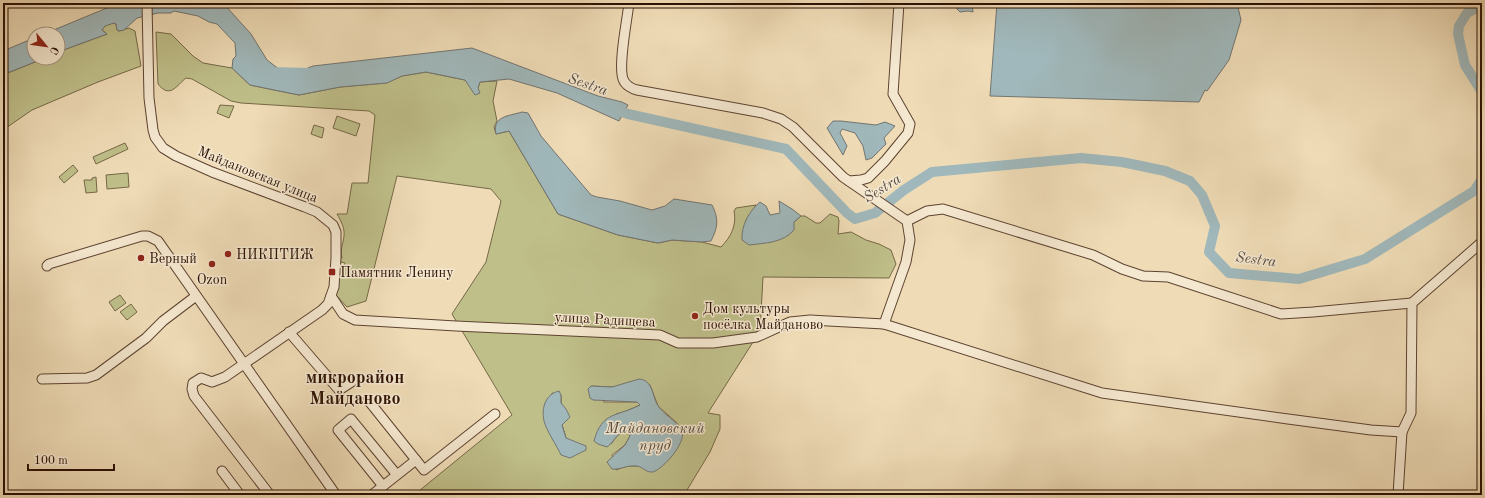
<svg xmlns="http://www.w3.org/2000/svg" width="1485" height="498" viewBox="0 0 1485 498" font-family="'Old Standard TT',serif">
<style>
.green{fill:#bfbf8a;stroke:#766846;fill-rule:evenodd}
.water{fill:#a0b8bb;stroke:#727571}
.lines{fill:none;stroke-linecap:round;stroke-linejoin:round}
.river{stroke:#a0b8bb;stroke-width:10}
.minor-casing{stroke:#5d4330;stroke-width:11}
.minor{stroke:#f5e8d0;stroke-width:9}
.poi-dot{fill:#8f2418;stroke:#f5e8d0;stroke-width:1.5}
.labels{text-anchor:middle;stroke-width:3;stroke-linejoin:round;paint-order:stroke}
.street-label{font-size:14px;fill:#2c1003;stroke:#f5e8d0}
.poi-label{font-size:14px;fill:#2c1003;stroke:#f5e8d0;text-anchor:start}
.water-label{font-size:15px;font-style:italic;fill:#554b43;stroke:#f5e8d0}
.district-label{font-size:18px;font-weight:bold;fill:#2c1003;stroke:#f5e8d0}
</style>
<rect width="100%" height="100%" fill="#efdcb7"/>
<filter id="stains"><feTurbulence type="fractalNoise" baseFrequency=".005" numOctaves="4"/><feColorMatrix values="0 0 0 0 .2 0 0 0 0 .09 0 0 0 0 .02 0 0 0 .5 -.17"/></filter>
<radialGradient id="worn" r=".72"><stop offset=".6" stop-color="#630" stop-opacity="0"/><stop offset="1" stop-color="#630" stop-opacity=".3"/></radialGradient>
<g class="green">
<path d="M114,23l2,1 1,6 2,1 10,-3 6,3 6,35 -43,16 -66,28 -29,20v-58h7l35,-14h13v-6l49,-18 -5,-4c2,-6 7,-6 12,-7z"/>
<path d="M156,32l15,2 22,22 10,7 29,5 18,17 49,10 41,-8 46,-4 16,-7 24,-4 39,8 13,8 2,-6 17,-1 -4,20 4,20 -3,6 2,7 13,-3 49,83 60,21 40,8 14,-3 30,2 19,5c10,-10 16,-22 13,-36l2,-3 20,-3 -11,17h49l7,-6h4l11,7h4l10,-9 8,3 1,4 -1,13 13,-2 15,8 13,4 12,6 5,14 -7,14 -126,-1 -3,54 -52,82 12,2v14l-10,23 -26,43h-270l98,-80 -60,-101 34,-52 15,-61 -10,-12 -94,-13 -31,125 -19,6 -13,-14 5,-25 5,-1 1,-4 -4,-1 -1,-4h2c-2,-10 1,-13 2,-22 1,-8 -3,-15 -7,-22h10l5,-31h16l7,-68 -6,-4 -128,-8 -10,-2 -39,-22 -6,-1c-10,8 -16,21 -28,6zM650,385l8,21 19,17 6,11 -43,32h-13l-11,4 -4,-15 13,-10 5,-9 -1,-4c-10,-2 -13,6 -18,12l5,-30 8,-2 16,-7 -3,-3h-33l-13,-16 21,1zM552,393l9,2 1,30 4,13z"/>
<polygon points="220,105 234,106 229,118 217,113"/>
<polygon points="337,116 360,124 356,136 333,128"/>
<polygon points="314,125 324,128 322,138 311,134"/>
<polygon points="125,143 128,149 96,164 93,157"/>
<polygon points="73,165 78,171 64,183 59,177"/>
<polygon points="128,173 129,187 107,189 106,175"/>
<polygon points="96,177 97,192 86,193 84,180 92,180 92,178"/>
<polygon points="120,295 126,303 115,311 109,302"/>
<polygon points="131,304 137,312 127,320 120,312"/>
</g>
<g class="water">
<polygon points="119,3 223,3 251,34 267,60 288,76 313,66 472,48 598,96 622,102 628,105 619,121 557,93 509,79 480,82 478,88 480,93 475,95 465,80 426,72 402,76 387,83 340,87 299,95 250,85 232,68 233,59 236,56 235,43 217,24 209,22 198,16 174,11 171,13 158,13 137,18 124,30 119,31 117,30 116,24 114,23 105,26 102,30 107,34 58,52 58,34 44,34"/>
<polygon points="954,3 972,3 973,12 968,11 960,12 957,9 957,5"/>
<polygon points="997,3 1237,3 1241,20 1229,60 1207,91 1205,90 1199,102 990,96"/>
<polygon points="34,38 34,58 45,58 10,72 3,72 3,51"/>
<path d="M522,112l6,1 13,23 50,59 6,2 23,4 32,9 13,-4 9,-7 38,6c7,14 6,22 -1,36l-9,1 -30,-2 -14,3 -40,-8 -60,-21 -49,-83 -13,3c-4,-18 13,-18 26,-22z"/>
<polygon points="833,121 841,121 876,125 885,122 895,126 884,138 886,144 872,158 866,160 863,146 855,133 842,129 840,133 847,146 843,155 827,128"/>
<path d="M779,201l13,8 9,7 -7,6v8c-11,13 -29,13 -45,15l-7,-5c-1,-14 7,-29 18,-38l6,4 4,9 10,-2z"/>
<path d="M639,379c14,1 13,16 18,25 6,11 19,15 25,28 4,11 -19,37 -29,40 -7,1 -11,-6 -17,-6 -9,-1 -16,4 -24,3l-5,-7 18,-17 5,-9 -2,-4c-11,-2 -13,10 -21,15l-9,-3 -4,-3c8,-30 23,-24 46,-36l-3,-3 -44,-2 -3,-2 -2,-9 3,-3 21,1z"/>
<path d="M559,391l2,4v8l5,6 4,8 -8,8 4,13 20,8v4l-16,8 -9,-3c-4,-9 -15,-25 -17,-34 -3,-14 2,-27 15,-30z"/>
</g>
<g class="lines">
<g class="river">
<polyline points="1482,5 1467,13 1459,26 1458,34 1465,65 1482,92"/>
<polyline points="271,72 309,73"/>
<polyline points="612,108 628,114 786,149 847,213 855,219 875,213 904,190 932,172 1081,158 1122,162 1165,171 1190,181 1202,195 1215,226 1209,252 1229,273 1299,279 1365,259 1474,191 1482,179"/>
</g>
<g class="minor-casing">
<g id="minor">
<polyline points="147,3 149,98 153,130 155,137 163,148 176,156 212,172 305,207 317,212 333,225 336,232 336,258 334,287 328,304 322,310 225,377 212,382 201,378 193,383 192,389 194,396 270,495"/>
<path d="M629,3c-2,18 -11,61 -6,76 2,6 9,10 14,11l126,23 18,6 12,8 50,50 64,44 3,19 -4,22 -22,62 218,69 186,26 83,11 31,2 9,-19 1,-110 70,-61"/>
<polyline points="849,181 861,180 868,178 885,161 908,133 910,124 893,94 899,3"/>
<polyline points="907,221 927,211 943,209 1093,255 1122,269 1143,276 1168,277 1281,314 1313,312 1412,303"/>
<polyline points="47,266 49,264 142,236 148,236 158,241 336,495"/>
<polyline points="331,296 343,314 355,320 456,326 660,335 678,343 713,343 757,337 790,322 810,320 884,324"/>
<polyline points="289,332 339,390 353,381"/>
<polyline points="42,379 87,378 96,375 146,338 163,321 196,296"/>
<polyline points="368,400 424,470 495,414"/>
<polyline points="222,471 240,495"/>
<polyline points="397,475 351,419 338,430 383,486 416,460"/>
<polyline points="372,495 383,486"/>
<polyline points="1398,495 1402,432"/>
</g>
</g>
<use href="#minor" class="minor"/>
</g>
<g class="poi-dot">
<circle cx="228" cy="254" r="4"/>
<circle cx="141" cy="258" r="4"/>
<circle cx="212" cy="264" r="4"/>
<rect x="328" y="268" width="8" height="8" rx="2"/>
<circle cx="695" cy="316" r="4"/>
</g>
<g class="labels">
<g class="street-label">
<text transform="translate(258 174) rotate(22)" y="5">Майдановская улица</text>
<text transform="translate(605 319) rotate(3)" y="5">улица Радищева</text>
</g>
<g class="poi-label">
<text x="236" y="259">НИКПТИЖ</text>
<text x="149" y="263">Верный</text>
<text x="340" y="277">Памятник Ленину</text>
<text x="212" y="284" text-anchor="middle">Ozon</text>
<text x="703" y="313">Дом культуры<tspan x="703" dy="16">посёлка Майданово</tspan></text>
</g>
<g class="water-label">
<text transform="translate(588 84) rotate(19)" y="5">Sestra</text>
<text transform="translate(882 188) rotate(-32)" y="5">Sestra</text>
<text transform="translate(1256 259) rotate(7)" y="5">Sestra</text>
<text x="655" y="433">Майдановский<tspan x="655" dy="17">пруд</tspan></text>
</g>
<g class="district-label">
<text x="355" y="383">микрорайон<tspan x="355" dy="21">Майданово</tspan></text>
</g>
</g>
<rect width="1485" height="498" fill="none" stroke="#efdcb7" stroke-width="16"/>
<rect x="4" y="4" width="1477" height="490" fill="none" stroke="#2c1003" stroke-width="2"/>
<rect x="8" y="8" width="1469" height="482" fill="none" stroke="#2c1003"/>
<g transform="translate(46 46) rotate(119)"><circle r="19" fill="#f5e8d0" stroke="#a5927e"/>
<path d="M0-3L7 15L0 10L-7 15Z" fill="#8f2418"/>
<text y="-6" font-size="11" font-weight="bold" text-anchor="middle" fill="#2c1003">С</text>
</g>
<path d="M28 464v6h86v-6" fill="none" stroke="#2c1003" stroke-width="2"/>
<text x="34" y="464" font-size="12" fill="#2c1003" stroke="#f5e8d0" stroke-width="3" paint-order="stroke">100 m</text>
<rect width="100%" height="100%" filter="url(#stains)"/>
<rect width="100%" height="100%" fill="url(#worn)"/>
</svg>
